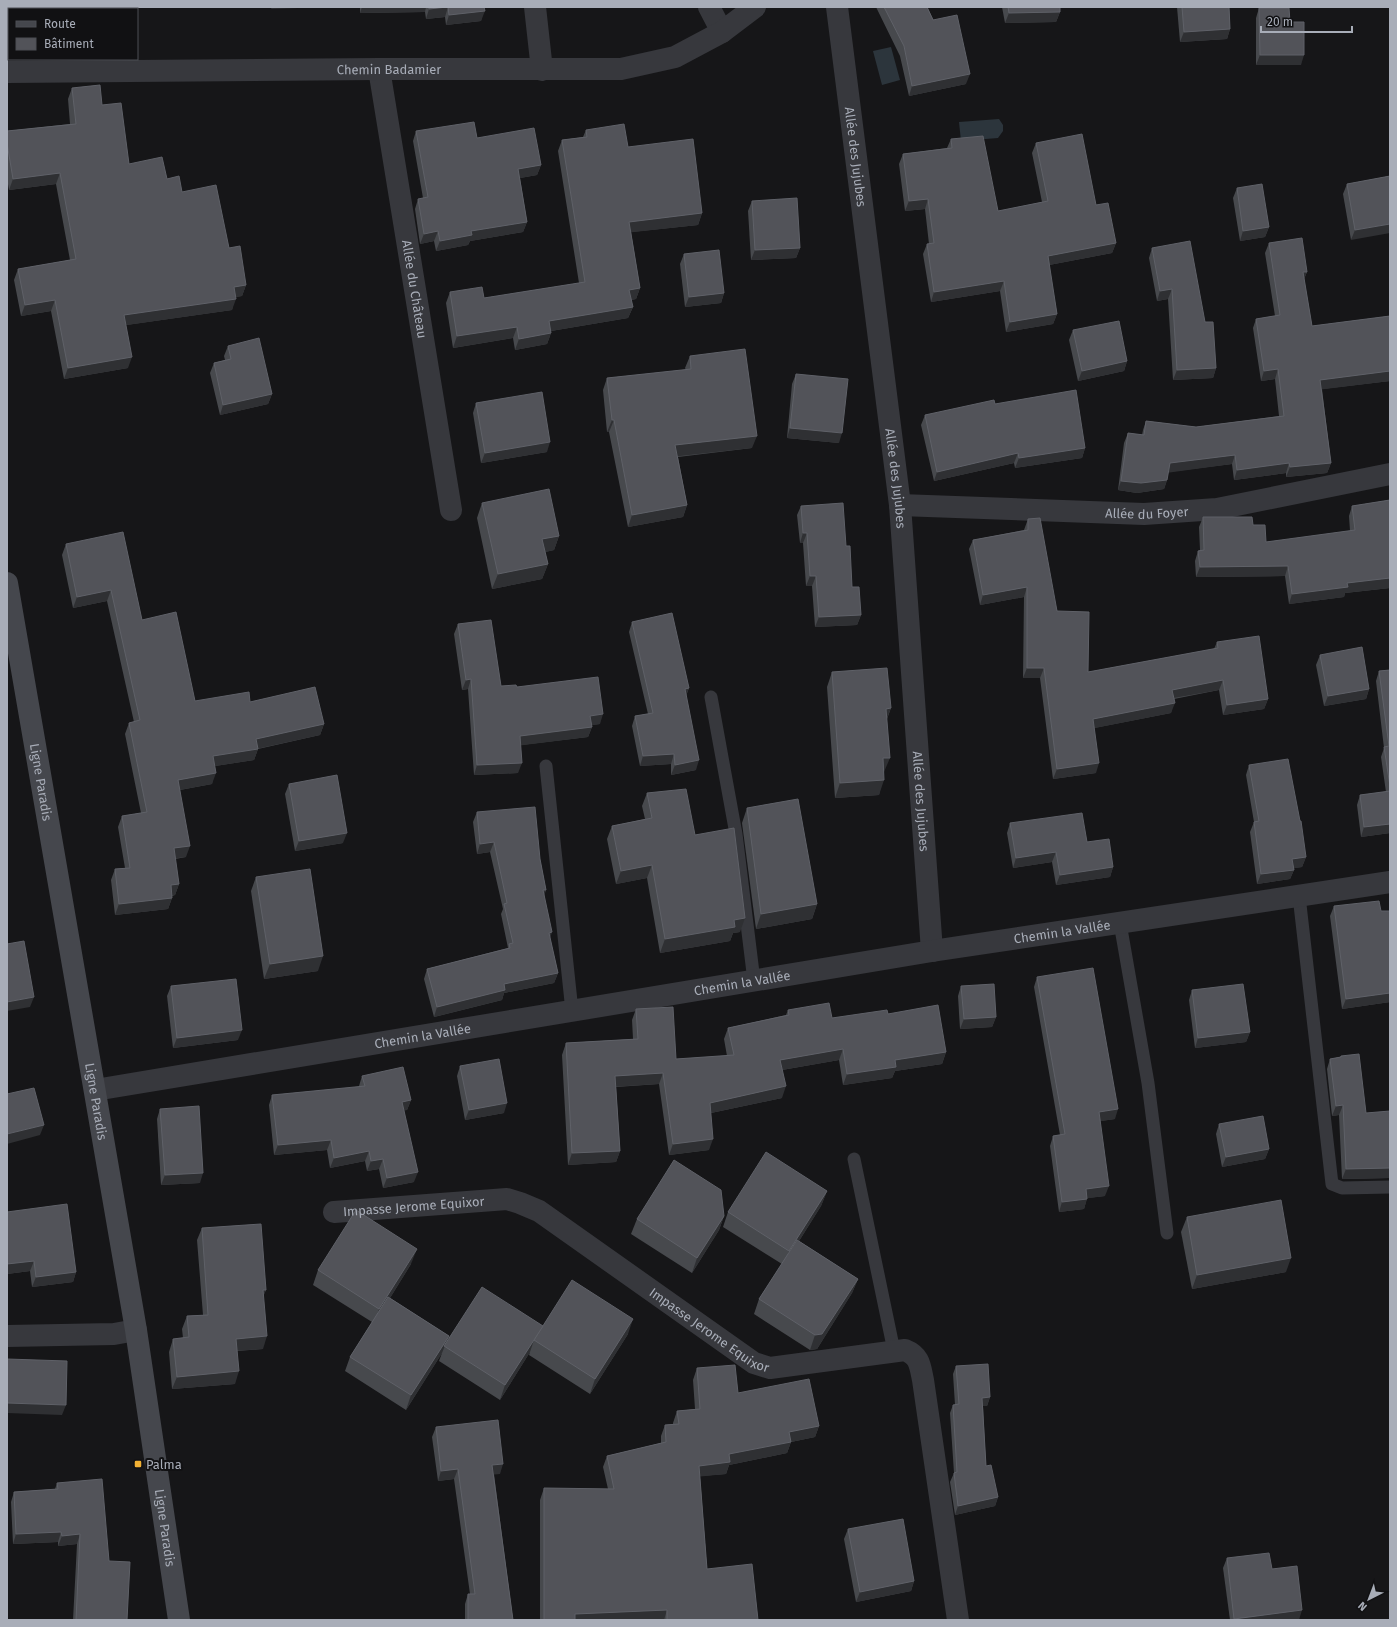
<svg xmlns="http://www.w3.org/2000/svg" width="1397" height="1627" viewBox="0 0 1397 1627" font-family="'Fira Sans',sans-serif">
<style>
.water{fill:#2c353c}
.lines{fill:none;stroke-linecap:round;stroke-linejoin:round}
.service{stroke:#37383d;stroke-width:13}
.minor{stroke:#37383d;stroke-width:22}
.tertiary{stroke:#37383d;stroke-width:22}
.secondary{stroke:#45474d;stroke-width:22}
.wall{fill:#47494d}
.shaded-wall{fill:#2f3033}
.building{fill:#525359;stroke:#5f6168}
.poi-dot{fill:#f2b134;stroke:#111113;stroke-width:1.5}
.labels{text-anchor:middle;stroke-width:4;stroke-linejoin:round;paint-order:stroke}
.street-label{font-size:13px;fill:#a8adb8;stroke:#111113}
.poi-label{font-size:13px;fill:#a8adb8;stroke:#111113;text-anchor:start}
</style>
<rect width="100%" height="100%" fill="#161618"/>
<g class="water">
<polygon points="891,47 900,80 882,85 873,51"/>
<polygon points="999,119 1003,125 1003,131 998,138 961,141 959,122"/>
</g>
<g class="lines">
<g class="service">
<polyline points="711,697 736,834 754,981"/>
<polyline points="546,766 572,1011"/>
<polyline points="1299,896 1332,1184 1342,1188 1390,1187"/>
<polyline points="1120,923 1148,1083 1167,1233"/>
<polyline points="854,1159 894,1351"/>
</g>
<g class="minor">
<polyline points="535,7 542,70"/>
<polyline points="709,7 722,32"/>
<path id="s1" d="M837,7l63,498 32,446"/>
<path id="s2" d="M379,69l72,441"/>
<path id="s3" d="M900,505l244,9 73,-5 173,-35"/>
<path id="s4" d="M95,1090l837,-139 458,-69"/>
<path id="s5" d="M334,1212l173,-13 13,4 19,8 215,152 16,5 135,-18c15,6 15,16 18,30l35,240"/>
<polyline points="7,1336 114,1334 136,1330"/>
</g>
<path class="tertiary" id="s6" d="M7,72l372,-3h242l54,-12 47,-25 33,-25"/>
<path class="secondary" id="s7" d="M7,583l129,747 43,290"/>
</g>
<g class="wall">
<polygon points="360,7 484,7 481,21 446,25 445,17 426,19 425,12 360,13"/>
<polygon points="876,7 927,7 966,84 909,96 900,56"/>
<polygon points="1002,7 1060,7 1060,12 1056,22 1005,23"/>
<polygon points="1177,7 1229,7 1230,29 1227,39 1180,42"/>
<polygon points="1259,8 1290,22 1301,65 1256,65 1256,18"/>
<polygon points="72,88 102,105 129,164 167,179 182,192 229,248 246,285 242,296 235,297 232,310 126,325 128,368 64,379 51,311 21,316 14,280 18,269 70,260 56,184 9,190 7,178 7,131 70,124 68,99"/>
<polygon points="586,130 628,147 702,213 698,225 631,232 640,288 636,299 631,300 633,307 628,318 551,331 551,333 547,344 515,350 513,338 453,348 446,303 450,292 484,298 579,283 558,151 562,140 583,137"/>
<polygon points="416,131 477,138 541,165 537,175 520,178 527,222 523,232 470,241 468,245 436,251 434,241 420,244 415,209 418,199 423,198 413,141"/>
<polygon points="951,139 998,211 1042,202 1032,153 1036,143 1096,205 1116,243 1112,253 1049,265 1057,314 1053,324 1006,332 1000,291 931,302 923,254 927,244 929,244 925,209 905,211 899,164 903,154 947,148"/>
<polygon points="1390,176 1351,240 1343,194 1347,184"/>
<polygon points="1237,188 1269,227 1265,237 1240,241 1233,198"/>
<polygon points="752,201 800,248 796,258 751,260 748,211"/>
<polygon points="1269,243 1307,272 1304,279 1312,326 1390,316 1390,381 1322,389 1331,463 1327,473 1286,477 1286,473 1234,480 1232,464 1168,472 1167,480 1164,489 1137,493 1118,490 1124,443 1128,433 1142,435 1143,430 1146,421 1196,427 1279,416 1275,379 1261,381 1253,328 1256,319 1275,316 1265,253"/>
<polygon points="1152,248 1205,322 1216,368 1213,378 1173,380 1168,299 1157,301 1149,258"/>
<polygon points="684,254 724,293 721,303 685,307 680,264"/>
<polygon points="1073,330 1127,361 1124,371 1078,381 1069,340"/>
<polygon points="228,346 272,394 268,404 220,415 210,373 214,363 225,360 224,356"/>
<polygon points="690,356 752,448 678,457 687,505 683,517 628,527 609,432 607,432 603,390 607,378 686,370 685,368"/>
<polygon points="796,374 839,443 787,438 792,384"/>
<polygon points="476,403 547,452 481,463 473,413"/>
<polygon points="995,404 1085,448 1082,458 1015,468 1014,463 934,481 921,425 925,415"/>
<polygon points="1390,500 1390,588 1345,593 1344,597 1289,604 1285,576 1196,577 1195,561 1198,551 1200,550 1199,527 1203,517 1253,525 1266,542 1350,531 1349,516 1352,506"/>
<polygon points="482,503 559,536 554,550 545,552 548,564 542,579 492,589 477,518"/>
<polygon points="801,506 846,546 852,587 861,615 857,625 815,627 812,586 806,586 803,543 800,543 797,515"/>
<polygon points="1028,519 1057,611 1088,672 1214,649 1217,642 1268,699 1264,709 1223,715 1219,690 1174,699 1171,713 1094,728 1096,773 1053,779 1040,678 1023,678 1024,597 980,605 969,549 973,540 1024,530"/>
<polygon points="66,544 142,620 195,701 250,702 324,724 320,735 258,749 254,760 215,766 212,784 180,790 186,857 175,859 179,884 175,895 172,896 172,898 168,909 115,915 111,880 115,869 125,868 118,827 122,816 141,813 125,734 129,723 134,722 107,601 73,608 62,555"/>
<polygon points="632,622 689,688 686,696 696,770 671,775 671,764 640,766 632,726 635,716 648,714 629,632"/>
<polygon points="458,624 501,686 517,687 600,724 591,725 592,727 588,737 521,745 518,773 474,775 468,689 462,690 454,634"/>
<polygon points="1320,655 1369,689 1366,699 1324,706 1316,665"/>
<polygon points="1390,670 1390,833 1361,837 1357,805 1360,795 1386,792 1381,757 1384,748 1376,681 1379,671"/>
<polygon points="832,672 891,708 887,719 884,772 879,795 835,798 827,687"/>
<polygon points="1249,765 1306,857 1302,867 1294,868 1294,870 1290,879 1257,884 1250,832 1254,822 1246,775"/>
<polygon points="289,784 343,843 295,851 285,794"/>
<polygon points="647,793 695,835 740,932 733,933 730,941 660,953 647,878 616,884 607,839 612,826 645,819 642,806"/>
<polygon points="747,808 817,904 812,919 756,929 742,823"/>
<polygon points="477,812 540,859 546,890 544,895 550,938 558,973 554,983 504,993 502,1000 434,1017 424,979 427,969 508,948 501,914 503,909 490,852 477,854 473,822"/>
<polygon points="1010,823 1087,842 1113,867 1110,877 1056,885 1052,862 1013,868 1007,833"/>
<polygon points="256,877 318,971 264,979 251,891"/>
<polygon points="1334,906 1381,911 1390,911 1390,1002 1342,1009 1330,916"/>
<polygon points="1037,977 1115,1119 1100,1121 1105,1196 1087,1198 1084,1209 1059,1212 1050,1146 1053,1136 1060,1135 1034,987"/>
<polygon points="171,986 238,1040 173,1048 167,996"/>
<polygon points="961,986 996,1017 992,1027 960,1029 958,996"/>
<polygon points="1192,990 1250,1032 1246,1042 1195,1048 1189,1000"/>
<polygon points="636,1009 676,1059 727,1056 724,1039 728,1028 786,1015 788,1010 832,1018 888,1014 946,1052 942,1064 895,1071 892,1078 843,1085 839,1060 782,1070 782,1098 711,1113 709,1150 669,1155 659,1084 616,1087 620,1151 616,1162 568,1165 562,1055 566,1043 633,1039 632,1020"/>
<polygon points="1341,1056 1366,1113 1390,1115 1390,1178 1342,1179 1339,1115 1332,1116 1327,1069 1330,1059 1340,1057"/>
<polygon points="460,1066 504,1113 465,1120 457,1076"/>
<polygon points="362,1076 411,1100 407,1110 404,1110 414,1182 383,1188 379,1169 367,1171 365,1161 330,1168 327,1150 274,1155 269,1105 272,1095 359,1087 359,1086"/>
<polygon points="160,1109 200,1183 161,1185 157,1119"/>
<polygon points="1219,1124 1269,1149 1265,1159 1222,1167 1216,1134"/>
<polygon points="827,1191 821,1206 799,1241 858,1279 852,1293 817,1349 810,1350 754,1314 759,1299 782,1264 723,1227 728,1212"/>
<polygon points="7,1212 76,1272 73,1282 32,1287 30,1271 7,1274"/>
<polygon points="724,1216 719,1230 692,1273 631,1234 637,1219"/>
<polygon points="1187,1217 1286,1272 1192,1289 1181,1232"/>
<polygon points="202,1228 266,1290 263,1296 263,1349 237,1351 235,1384 172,1389 169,1352 173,1339 183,1338 182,1329 187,1316 203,1315 197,1240"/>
<polygon points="411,1264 390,1298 449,1336 446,1344 543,1326 628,1334 590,1394 529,1355 530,1352 500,1400 439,1361 442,1353 406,1410 345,1371 350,1357 372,1322 313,1285 318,1270"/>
<polygon points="956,1366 990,1397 987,1406 983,1406 986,1466 998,1497 995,1506 955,1515 950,1482 954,1473 950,1413 953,1405 955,1405 953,1374"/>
<polygon points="697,1368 738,1393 819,1426 815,1437 791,1442 787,1453 729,1465 726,1474 700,1476 707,1569 758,1620 540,1620 540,1500 544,1488 608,1489 603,1467 607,1456 661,1443 661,1436 665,1425 673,1424 673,1423 677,1411 695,1409 693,1380"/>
<polygon points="436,1427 500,1474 494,1474 513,1620 465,1620 465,1604 468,1594 470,1594 454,1479 438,1481 432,1437"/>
<polygon points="57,1483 109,1561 127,1620 73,1620 77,1544 58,1546 58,1542 13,1544 11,1502 14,1492 55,1489"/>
<polygon points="848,1529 914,1581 911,1591 856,1602 844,1539"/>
<polygon points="1227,1558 1272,1569 1299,1620 1230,1620 1223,1568"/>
</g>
<g class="shaded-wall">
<polygon points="22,7 47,7 46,9 22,9"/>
<polygon points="272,7 325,7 271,9"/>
<polygon points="362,7 426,7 425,12 360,13"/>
<polygon points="448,7 445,17 426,19 429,9"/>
<polygon points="485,11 481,21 446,25 449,15"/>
<polygon points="1060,12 1056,22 1005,23 1009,13"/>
<polygon points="1230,29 1227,39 1180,42 1184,32"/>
<polygon points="1260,55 1304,55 1301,65 1256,65"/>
<polygon points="970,74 966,84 909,96 912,86"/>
<polygon points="541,165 537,175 515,179 518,169"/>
<polygon points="60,173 56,184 9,190 13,179"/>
<polygon points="928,199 925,209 905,211 909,201"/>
<polygon points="702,213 698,225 625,233 629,222"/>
<polygon points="527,222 523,232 470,241 468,245 436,251 440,241 471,231"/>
<polygon points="1390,224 1390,233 1351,240 1355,230"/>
<polygon points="1269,227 1265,237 1240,241 1243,231"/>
<polygon points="438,231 434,241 420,244 424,234"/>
<polygon points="1116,243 1112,253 1044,266 1048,256"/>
<polygon points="800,248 796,258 751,260 755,250"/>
<polygon points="1303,272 1307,272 1303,281"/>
<polygon points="1004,281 1000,291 931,302 934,292"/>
<polygon points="246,285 242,296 230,298 234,287"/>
<polygon points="640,288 636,299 625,301 629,290"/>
<polygon points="1172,289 1168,299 1157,301 1160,291"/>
<polygon points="724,293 721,303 685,307 689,297"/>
<polygon points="236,299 232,310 120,326 124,315"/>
<polygon points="55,300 51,311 21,316 25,305"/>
<polygon points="633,307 628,318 545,332 549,321"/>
<polygon points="1057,314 1053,324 1006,332 1010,322"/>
<polygon points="517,327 513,338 453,348 457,336"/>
<polygon points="551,333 547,344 515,350 519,339"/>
<polygon points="132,357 128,368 64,379 68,368"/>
<polygon points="1127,361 1124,371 1078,381 1082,371"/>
<polygon points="1216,368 1213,378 1173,380 1177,370"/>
<polygon points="1278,369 1275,379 1261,381 1264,371"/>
<polygon points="1390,371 1390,381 1317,390 1320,380"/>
<polygon points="272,394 268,404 220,415 223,405"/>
<polygon points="612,420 614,420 609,432 607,432"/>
<polygon points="790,428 842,433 839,443 787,438"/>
<polygon points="757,436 752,448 671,457 675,445"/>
<polygon points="550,442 547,452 481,463 485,453"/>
<polygon points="1085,448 1082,458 1015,468 1019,458"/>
<polygon points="1018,453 1014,463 934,481 937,472"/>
<polygon points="1235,455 1232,464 1166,473 1170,463"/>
<polygon points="1289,463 1286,473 1234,480 1237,470"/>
<polygon points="1331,463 1327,473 1286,477 1290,467"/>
<polygon points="1167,480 1164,489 1137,493 1118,490 1121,481"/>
<polygon points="687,505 683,517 628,527 632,515"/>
<polygon points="803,533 807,533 803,543 800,543"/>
<polygon points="559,536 554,550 537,554 542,539"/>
<polygon points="548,564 542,579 492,589 498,574"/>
<polygon points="1288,566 1285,576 1196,577 1200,567"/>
<polygon points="810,576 816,576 812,586 806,586"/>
<polygon points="1390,578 1390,588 1345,593 1344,597 1289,604 1292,594 1347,583"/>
<polygon points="1027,587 1024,597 980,605 983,595"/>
<polygon points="111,590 107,601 73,608 77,597"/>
<polygon points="861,615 857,625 815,627 819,617"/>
<polygon points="1027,668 1044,668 1040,678 1023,678"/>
<polygon points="471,679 468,689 462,690 466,680"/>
<polygon points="1223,680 1219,690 1168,699 1172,690"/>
<polygon points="689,688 685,698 685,689"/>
<polygon points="1369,689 1366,699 1324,706 1328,696"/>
<polygon points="1268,699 1264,709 1223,715 1227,705"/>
<polygon points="1175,703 1171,713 1090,729 1093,719"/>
<polygon points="891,708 885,723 886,709"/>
<polygon points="603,714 600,724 586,726 590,716"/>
<polygon points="324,724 320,735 252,750 256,739"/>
<polygon points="592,727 588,737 516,746 520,736"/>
<polygon points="258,749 254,760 209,767 213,756"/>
<polygon points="674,754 671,764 640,766 643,756"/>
<polygon points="883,758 890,758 884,772"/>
<polygon points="699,760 696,770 671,775 675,765"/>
<polygon points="522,763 518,773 474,775 477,765"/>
<polygon points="1099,763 1096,773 1053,779 1057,769"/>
<polygon points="216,773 212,784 174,791 178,780"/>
<polygon points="884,780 879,795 835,798 840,783"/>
<polygon points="1390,824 1390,833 1361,837 1364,827"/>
<polygon points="347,833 343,843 295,851 299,841"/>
<polygon points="494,842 490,852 477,854 480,844"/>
<polygon points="190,846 186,857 170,859 174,848"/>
<polygon points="1056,852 1052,862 1013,868 1016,858"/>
<polygon points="1306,857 1302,867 1289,869 1292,859"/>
<polygon points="652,865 647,878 616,884 621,871"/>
<polygon points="1113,867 1110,877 1056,885 1060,875"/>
<polygon points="1294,870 1290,879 1257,884 1261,874"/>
<polygon points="179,884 175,895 167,896 171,885"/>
<polygon points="543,890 546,890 543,900"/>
<polygon points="172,898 168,909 115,915 119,904"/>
<polygon points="817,904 812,919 756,929 761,914"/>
<polygon points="745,918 740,932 733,933 730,941 660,953 665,939 734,920"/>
<polygon points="552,932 549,942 549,933"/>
<polygon points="323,956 318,971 264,979 270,964"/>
<polygon points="558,973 554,983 504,993 502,1000 434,1017 437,1007 504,984"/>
<polygon points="1390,993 1390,1002 1342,1009 1346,999"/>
<polygon points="34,997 30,1007 7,1011 7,1002"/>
<polygon points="996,1017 992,1027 960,1029 964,1019"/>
<polygon points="242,1030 238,1040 173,1048 177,1038"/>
<polygon points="1250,1032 1246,1042 1195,1048 1198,1038"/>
<polygon points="843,1049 839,1060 776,1071 780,1060"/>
<polygon points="946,1052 942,1064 895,1071 892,1078 843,1085 847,1074 895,1060"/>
<polygon points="663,1073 659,1084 611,1087 615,1076"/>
<polygon points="786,1086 782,1098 706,1114 710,1103"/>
<polygon points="411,1100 407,1110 399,1112 402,1102"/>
<polygon points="507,1103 504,1113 465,1120 469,1110"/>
<polygon points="1343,1105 1339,1115 1332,1116 1336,1106"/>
<polygon points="1118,1109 1115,1119 1095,1122 1099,1112"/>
<polygon points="44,1125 40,1135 7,1144 7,1134"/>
<polygon points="713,1139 709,1150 669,1155 673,1144"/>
<polygon points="331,1140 327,1150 274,1155 278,1145"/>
<polygon points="1269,1149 1265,1159 1222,1167 1226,1157"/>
<polygon points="369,1151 365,1161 330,1168 334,1158"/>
<polygon points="620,1151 616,1162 568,1165 572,1153"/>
<polygon points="383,1159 379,1169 367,1171 371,1161"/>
<polygon points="1390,1168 1390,1178 1342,1179 1346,1169"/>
<polygon points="418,1172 414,1182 383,1188 387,1178"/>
<polygon points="203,1173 200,1183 161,1185 165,1175"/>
<polygon points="1109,1186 1105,1196 1082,1199 1086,1189"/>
<polygon points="827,1191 821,1206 784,1265 789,1251"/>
<polygon points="1087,1199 1084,1209 1059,1212 1062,1202"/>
<polygon points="724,1216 719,1230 692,1273 697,1258"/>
<polygon points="417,1249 411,1264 374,1324 379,1309"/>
<polygon points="1291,1258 1286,1272 1192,1289 1197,1275"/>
<polygon points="34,1261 30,1271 7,1274 7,1264"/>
<polygon points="76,1272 73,1282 32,1287 36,1277"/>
<polygon points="858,1279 852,1293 817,1349 810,1350 815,1335"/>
<polygon points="263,1290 266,1290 261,1302"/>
<polygon points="633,1319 628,1334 590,1394 595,1379"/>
<polygon points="543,1326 534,1340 530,1352 500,1400 505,1385"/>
<polygon points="267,1336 263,1349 232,1351 236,1339"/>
<polygon points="449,1336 442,1353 406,1410 411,1395"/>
<polygon points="239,1371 235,1384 172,1389 177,1377"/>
<polygon points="990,1397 987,1406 979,1406 982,1398"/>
<polygon points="7,1403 66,1405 62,1415 7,1413"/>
<polygon points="819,1426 815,1437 791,1442 787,1453 729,1465 726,1474 695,1477 699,1466 789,1432"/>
<polygon points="503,1464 500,1474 489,1475 492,1465"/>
<polygon points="458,1469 454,1479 438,1481 441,1471"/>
<polygon points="998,1497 995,1506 955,1515 958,1506"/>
<polygon points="61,1532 58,1542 13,1544 16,1534"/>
<polygon points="80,1534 77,1544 58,1546 62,1536"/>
<polygon points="914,1581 911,1591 856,1602 860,1592"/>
<polygon points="667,1610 664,1620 573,1620 575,1614"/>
<polygon points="1302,1610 1299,1620 1234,1620 1234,1619"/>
</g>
<g class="building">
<polygon points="48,7 136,7 136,9 47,9"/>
<polygon points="429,7 447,7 429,9"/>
<polygon points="448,7 484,7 485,11 449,15"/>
<polygon points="884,7 927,7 933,20 957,15 970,74 912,86 904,46"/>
<polygon points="1008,7 1060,7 1060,12 1009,13"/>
<polygon points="1182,7 1229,7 1230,29 1184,32"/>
<polygon points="1259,8 1289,8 1290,22 1304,22 1304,55 1260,55"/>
<polygon points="100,85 102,105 121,103 129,164 162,157 167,179 179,176 182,192 216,185 229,248 240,246 246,285 234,287 236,299 124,315 132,357 68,368 55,300 25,305 18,269 76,259 60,173 13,179 7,143 7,131 76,124 72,88"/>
<polygon points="474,122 477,138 534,128 541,165 518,169 527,222 471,231 472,235 440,241 438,231 424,234 418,199 428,197 416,131"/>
<polygon points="624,124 628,147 693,139 702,213 629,222 640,288 629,290 633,307 549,321 551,333 519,339 517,327 457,336 450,292 482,287 484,298 585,282 562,140 587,137 586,130"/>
<polygon points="1082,134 1096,205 1108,203 1116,243 1048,256 1057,314 1010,322 1004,281 934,292 927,244 934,243 928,199 909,201 903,154 952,148 951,139 983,136 998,211 1048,201 1036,143"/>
<polygon points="1390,176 1390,224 1355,230 1347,184"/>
<polygon points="1262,184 1269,227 1243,231 1237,188"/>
<polygon points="797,198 800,248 755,250 752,201"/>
<polygon points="1302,238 1307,272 1303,272 1312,326 1390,316 1390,371 1320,380 1331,463 1290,467 1289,463 1237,470 1235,455 1170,463 1167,480 1141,483 1121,481 1128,433 1144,435 1146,421 1196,427 1284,416 1278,369 1264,371 1256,319 1280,315 1269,243"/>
<polygon points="1190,241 1205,322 1213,322 1216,368 1177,370 1172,289 1160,291 1152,248"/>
<polygon points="719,250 724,293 689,297 684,254"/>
<polygon points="1119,321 1127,361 1082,371 1073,330"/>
<polygon points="259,338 272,394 223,405 214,363 231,359 228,346"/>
<polygon points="745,349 757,436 675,445 687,505 632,515 614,420 612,420 607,378 691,369 690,356"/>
<polygon points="796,374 848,379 842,433 790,428"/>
<polygon points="1076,390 1085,448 1019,458 1018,453 937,472 925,415 994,400 995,404"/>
<polygon points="542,392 550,442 485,453 476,403"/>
<polygon points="549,489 559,536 542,539 548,564 498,574 482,503"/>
<polygon points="1390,500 1390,578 1347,583 1348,587 1292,594 1288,566 1200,567 1198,551 1204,550 1203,517 1252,517 1253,525 1265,525 1266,542 1355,530 1352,506"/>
<polygon points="843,503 846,546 850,546 852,587 859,587 861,615 819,617 816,576 810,576 807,533 803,533 801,506"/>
<polygon points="1040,518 1057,611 1089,612 1088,672 1218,648 1217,642 1259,636 1268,699 1227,705 1223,680 1172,690 1175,703 1093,719 1099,763 1057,769 1044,668 1027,668 1027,587 983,595 973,540 1028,530 1028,519"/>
<polygon points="123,532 142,620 176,612 195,701 249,692 250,702 315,687 324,724 256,739 258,749 213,756 216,773 178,780 190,846 174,848 179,884 171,885 172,898 119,904 115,869 130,868 122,816 147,812 129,723 140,720 111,590 77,597 66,544"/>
<polygon points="672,613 689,688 685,689 699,760 675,765 674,754 643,756 635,716 653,713 632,622"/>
<polygon points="491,620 501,686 516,685 517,687 598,677 603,714 590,716 592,727 520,736 522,763 477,765 471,679 466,680 458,624"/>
<polygon points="1362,647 1369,689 1328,696 1320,655"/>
<polygon points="887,668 891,708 886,709 890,758 883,758 884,780 840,783 832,672"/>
<polygon points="1390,670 1390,786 1384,747 1389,746 1379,671"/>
<polygon points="1288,759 1300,821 1301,821 1306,857 1292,859 1294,870 1261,874 1254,822 1259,821 1249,765"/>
<polygon points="337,775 347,833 299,841 289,784"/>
<polygon points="686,789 695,835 734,828 745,918 734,920 735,927 665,939 652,865 621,871 612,826 652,818 647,793"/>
<polygon points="1390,791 1390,824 1364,827 1360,795"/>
<polygon points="798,799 817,904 761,914 747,808"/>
<polygon points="535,807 540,859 546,890 543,890 552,932 549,933 558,973 504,984 505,990 437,1007 427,969 510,948 509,944 513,943 504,904 507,903 494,842 480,844 477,812"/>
<polygon points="1082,813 1087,842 1109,839 1113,867 1060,875 1056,852 1016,858 1010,823"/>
<polygon points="310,869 323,956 270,964 256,877"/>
<polygon points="1379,901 1381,911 1390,911 1390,993 1346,999 1334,906"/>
<polygon points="24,941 34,997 7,1002 7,944"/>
<polygon points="1093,968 1118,1109 1099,1112 1109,1186 1086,1189 1087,1199 1062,1202 1053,1136 1065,1134 1037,977"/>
<polygon points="236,979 242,1030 177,1038 171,986"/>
<polygon points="994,984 996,1017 964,1019 961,986"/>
<polygon points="1243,984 1250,1032 1198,1038 1192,990"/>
<polygon points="829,1003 832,1018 887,1010 888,1014 938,1005 946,1052 895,1060 896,1067 847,1074 843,1049 780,1060 786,1086 710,1103 713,1139 673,1144 663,1073 615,1076 620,1151 572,1153 566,1043 638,1039 636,1009 673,1007 676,1059 734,1055 728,1028 789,1015 788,1010"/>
<polygon points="1359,1054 1366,1113 1390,1111 1390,1168 1346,1169 1343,1105 1336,1106 1330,1059 1341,1057 1341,1056"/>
<polygon points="499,1059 507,1103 469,1110 460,1066"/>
<polygon points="403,1067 411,1100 402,1102 418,1172 387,1178 383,1159 371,1161 369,1151 334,1158 331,1140 278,1145 272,1095 365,1086 362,1076"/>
<polygon points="34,1088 44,1125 7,1134 7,1094"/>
<polygon points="199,1106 203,1173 165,1175 160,1109"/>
<polygon points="1263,1116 1269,1149 1226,1157 1219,1124"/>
<polygon points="766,1152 827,1191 789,1251 728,1212"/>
<polygon points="674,1160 721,1190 724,1216 697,1258 637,1219"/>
<polygon points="1281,1200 1291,1258 1197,1275 1187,1217"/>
<polygon points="67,1204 76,1272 36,1277 34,1261 7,1264 7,1212"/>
<polygon points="356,1210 417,1249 379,1309 318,1270"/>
<polygon points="261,1224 266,1290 263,1290 267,1336 236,1339 239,1371 177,1377 173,1339 189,1337 187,1316 208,1315 202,1228"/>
<polygon points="797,1240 858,1279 822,1334 815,1335 759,1299"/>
<polygon points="572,1280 633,1319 595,1379 534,1340"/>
<polygon points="482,1287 543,1326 505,1385 444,1346"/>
<polygon points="388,1297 449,1336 411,1395 350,1357"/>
<polygon points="7,1359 67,1361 66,1405 7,1403"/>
<polygon points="988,1364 990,1397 982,1398 986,1466 991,1465 998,1497 958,1506 954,1473 957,1472 953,1405 959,1404 956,1366"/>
<polygon points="735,1365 738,1393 809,1379 819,1426 789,1432 791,1442 729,1454 730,1462 699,1466 707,1569 752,1564 758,1620 667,1620 667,1610 575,1614 575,1620 544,1620 544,1488 614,1489 607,1456 666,1442 665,1425 679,1424 677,1411 700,1409 697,1368"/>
<polygon points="498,1420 503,1464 492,1465 513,1620 468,1620 468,1594 475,1594 458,1469 441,1471 436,1427"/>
<polygon points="102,1479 109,1561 130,1562 127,1620 76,1620 80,1534 62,1536 61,1532 16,1534 14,1492 58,1489 57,1483"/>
<polygon points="903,1519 914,1581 860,1592 848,1529"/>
<polygon points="1269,1553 1272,1569 1297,1566 1302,1610 1234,1619 1227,1558"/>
</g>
<rect class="poi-dot" x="134" y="1460" width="8" height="8" rx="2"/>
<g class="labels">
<g class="street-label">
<text dy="5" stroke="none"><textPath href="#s6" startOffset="382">Chemin Badamier</textPath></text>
<text dy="5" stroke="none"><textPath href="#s1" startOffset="151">Allée des Jujubes</textPath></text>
<text dy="5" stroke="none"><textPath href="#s2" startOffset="223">Allée du Château</textPath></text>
<text dy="5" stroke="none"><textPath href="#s1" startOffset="475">Allée des Jujubes</textPath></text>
<text dy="5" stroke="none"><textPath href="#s3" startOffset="247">Allée du Foyer</textPath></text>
<text dy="5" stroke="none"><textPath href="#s7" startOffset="202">Ligne Paradis</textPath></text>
<text dy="5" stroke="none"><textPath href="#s1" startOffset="799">Allée des Jujubes</textPath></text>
<text dy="5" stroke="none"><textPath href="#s4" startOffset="980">Chemin la Vallée</textPath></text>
<text dy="5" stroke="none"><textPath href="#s4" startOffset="656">Chemin la Vallée</textPath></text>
<text dy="5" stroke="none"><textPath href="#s4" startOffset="332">Chemin la Vallée</textPath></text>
<text dy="5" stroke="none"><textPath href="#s7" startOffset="526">Ligne Paradis</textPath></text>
<text dy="5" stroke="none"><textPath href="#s5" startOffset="80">Impasse Jerome Equixor</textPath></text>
<text dy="5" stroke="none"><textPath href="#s5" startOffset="416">Impasse Jerome Equixor</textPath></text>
<text dy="5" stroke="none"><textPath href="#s7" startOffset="958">Ligne Paradis</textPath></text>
</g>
<g class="poi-label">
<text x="146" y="1469">Palma</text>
</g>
</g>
<rect width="1397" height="1627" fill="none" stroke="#a8adb8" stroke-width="16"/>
<rect x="8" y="8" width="130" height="52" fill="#111113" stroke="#4d4f55"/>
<rect x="16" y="21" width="20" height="6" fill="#45474d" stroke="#4d4f55"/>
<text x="44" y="28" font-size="12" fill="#a8adb8">Route</text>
<rect x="16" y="38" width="20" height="12" fill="#525359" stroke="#4d4f55"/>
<text x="44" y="48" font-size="12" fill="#a8adb8">Bâtiment</text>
<g transform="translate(1369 1599) rotate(222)" stroke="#111113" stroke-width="3" paint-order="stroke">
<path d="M0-3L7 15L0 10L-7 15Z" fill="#a8adb8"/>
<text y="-6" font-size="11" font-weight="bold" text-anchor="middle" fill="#a8adb8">N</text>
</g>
<path d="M1261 26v6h91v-6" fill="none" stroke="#a8adb8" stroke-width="2"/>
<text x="1267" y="26" font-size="12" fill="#a8adb8" stroke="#111113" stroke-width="3" paint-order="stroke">20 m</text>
</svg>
